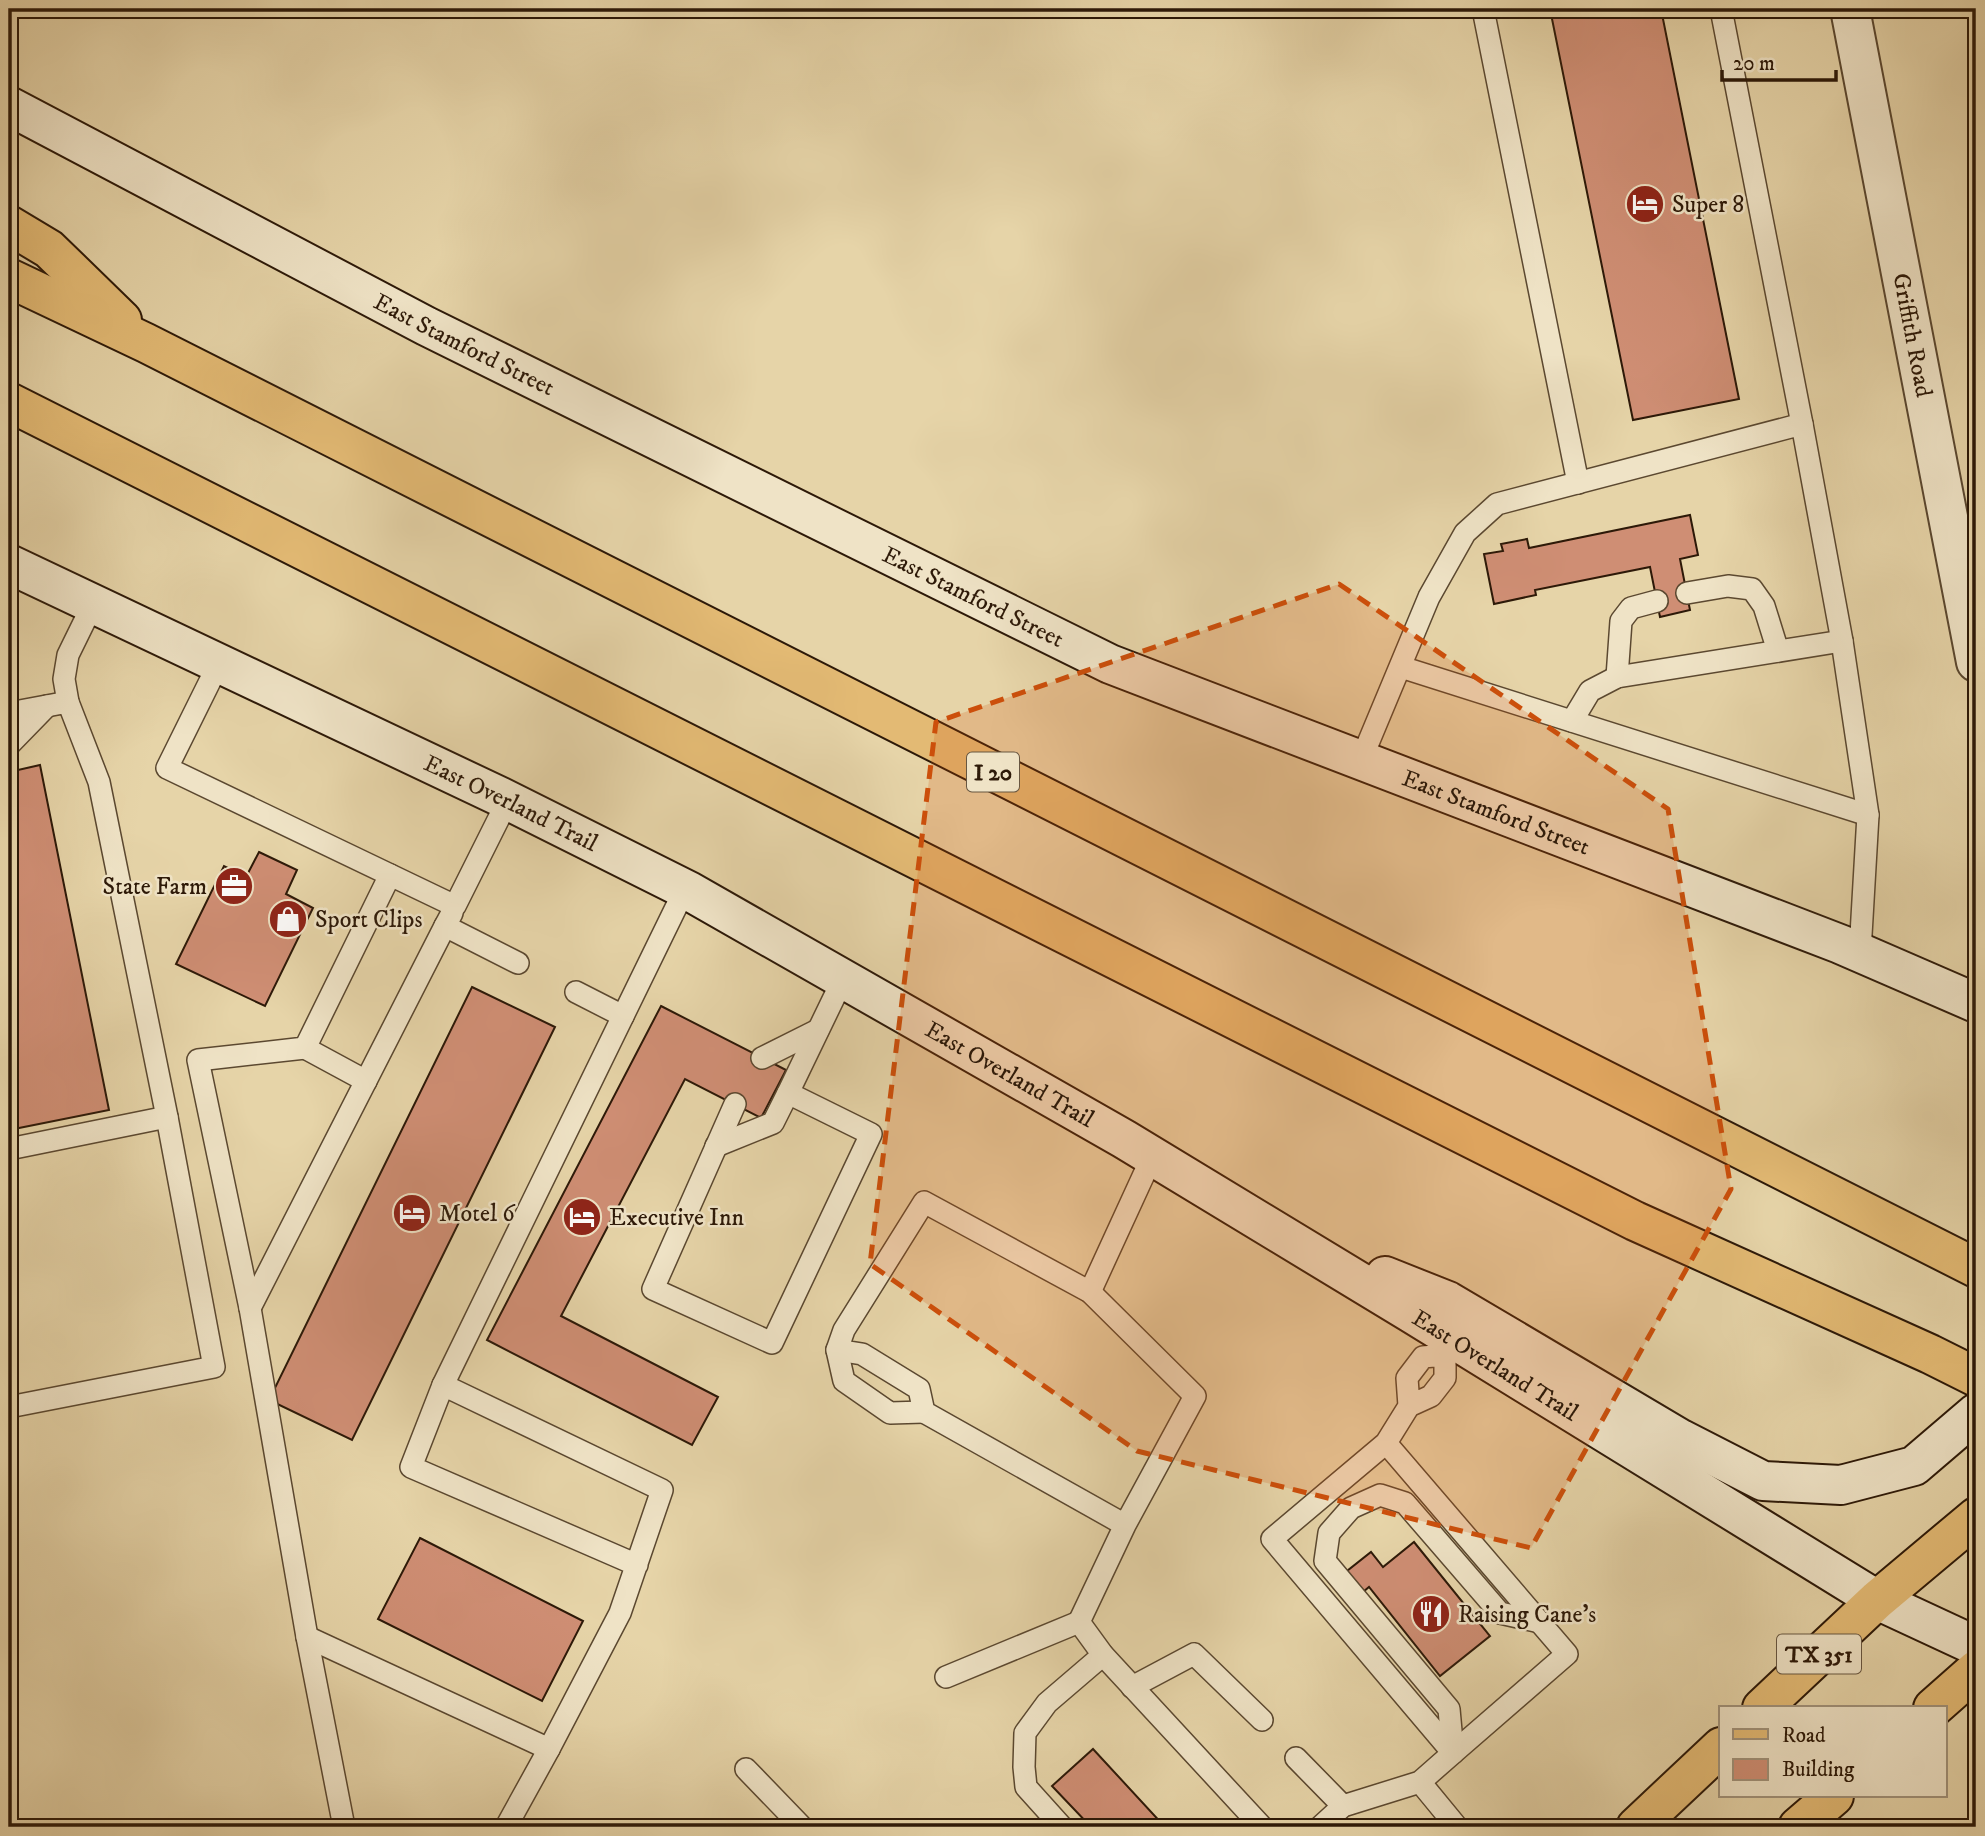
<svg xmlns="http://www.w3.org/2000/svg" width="1985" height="1836" viewBox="0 0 1985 1836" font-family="'IM FELL DW Pica',serif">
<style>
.building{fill:#cf8e74;stroke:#2d1908;stroke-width:2}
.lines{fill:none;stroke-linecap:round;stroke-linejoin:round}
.service-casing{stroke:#5b4830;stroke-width:24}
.tertiary-casing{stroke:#5b4830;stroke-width:42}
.secondary-casing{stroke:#2d1908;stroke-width:42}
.primary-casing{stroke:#2d1908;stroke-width:42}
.motorway-casing{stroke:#2d1908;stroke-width:42}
.service{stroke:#efe3c6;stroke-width:21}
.tertiary{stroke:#efe3c6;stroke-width:38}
.secondary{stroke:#efe3c6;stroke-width:38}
.primary{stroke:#e3ba74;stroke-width:38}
.motorway{stroke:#e3ba74;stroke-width:38}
.marked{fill:#cc4f0b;fill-opacity:0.2;stroke:#cc4f0b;stroke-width:5;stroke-dasharray:14 9;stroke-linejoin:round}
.labels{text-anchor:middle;stroke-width:5;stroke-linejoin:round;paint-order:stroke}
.shield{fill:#efe3c6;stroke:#675641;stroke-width:2}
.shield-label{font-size:23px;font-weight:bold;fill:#2d1908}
.poi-label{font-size:24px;fill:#2d1908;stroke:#efe3c6;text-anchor:start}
.street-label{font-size:24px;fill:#2d1908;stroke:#efe3c6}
</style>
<rect width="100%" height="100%" fill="#e6d4a8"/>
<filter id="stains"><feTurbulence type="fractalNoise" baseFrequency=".00286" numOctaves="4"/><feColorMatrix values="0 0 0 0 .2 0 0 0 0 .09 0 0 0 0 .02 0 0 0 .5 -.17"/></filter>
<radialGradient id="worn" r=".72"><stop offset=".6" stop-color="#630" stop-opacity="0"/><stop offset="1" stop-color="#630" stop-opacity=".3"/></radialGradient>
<g class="building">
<polygon points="1550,9 1661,9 1739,399 1633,420"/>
<polygon points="1690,515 1698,555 1680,559 1690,610 1660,617 1650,567 1535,590 1536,595 1494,604 1484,554 1503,551 1501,544 1527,539 1529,548"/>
<polygon points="40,765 109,1110 9,1130 9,772"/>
<polygon points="259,852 297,870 286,894 313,908 265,1006 176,964 224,866 246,877"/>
<polygon points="472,987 555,1027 352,1440 269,1400"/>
<polygon points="661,1006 786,1070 761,1118 685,1079 561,1316 718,1397 692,1445 487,1340"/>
<polygon points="420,1538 583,1621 542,1701 378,1619"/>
<polygon points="1414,1542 1490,1636 1440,1676 1369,1587 1363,1592 1347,1571 1371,1552 1383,1567"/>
<polygon points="1093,1749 1165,1827 1091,1827 1052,1786"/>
</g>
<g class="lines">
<g class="service-casing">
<g id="service">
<polyline points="1483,9 1578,483"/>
<polyline points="1721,9 1802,424"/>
<polyline points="1687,593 1728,586 1752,589 1764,606 1778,651"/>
<polyline points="219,663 167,768 455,906 508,800"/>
<polyline points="1401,667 1868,815"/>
<polyline points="1617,677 1621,621 1631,608 1657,601"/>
<polyline points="68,702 64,679 68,655 93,604"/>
<polyline points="9,713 68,702 99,782 167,1117 214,1367 9,1407"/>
<polyline points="1572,721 1590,691 1617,677 1842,641"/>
<polyline points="9,745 47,706"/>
<polyline points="1361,760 1429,597 1465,533 1497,504 1802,424 1842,641 1868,815 1860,952"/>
<polyline points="452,913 445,926 518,963"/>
<polyline points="576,992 623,1016"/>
<polyline points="305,1048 366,1081"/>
<polyline points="762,1058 818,1030"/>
<polyline points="735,1104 653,1289 772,1343 871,1134 788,1093 843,979"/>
<polyline points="716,1146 773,1123 788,1093"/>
<polyline points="9,1149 167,1117"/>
<polyline points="1090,1292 1152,1157"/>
<polyline points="250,1308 445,926"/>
<polyline points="837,1350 844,1381 890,1413 924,1412"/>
<polyline points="443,1385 685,889"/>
<polyline points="1386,1443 1567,1654 1453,1753 1272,1539 1386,1443 1409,1406 1431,1396 1445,1378 1445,1355 1423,1357 1407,1378 1409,1406"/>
<polyline points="1125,1525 924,1412 919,1389 862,1354 837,1350 844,1330 924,1202 1090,1292 1195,1396 1125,1525 1079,1622 1103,1655 1262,1827"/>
<polyline points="307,1637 549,1749"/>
<polyline points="946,1677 1079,1622"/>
<polyline points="1132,1687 1194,1654 1262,1720"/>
<polyline points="1296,1758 1343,1806"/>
<polyline points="746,1769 802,1827"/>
<polyline points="1420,1782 1457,1827"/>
<polyline points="344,1827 307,1637 250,1308 198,1060 305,1048 390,875"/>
<polyline points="506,1827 549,1749 620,1613 662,1490 443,1385 411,1467 637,1565"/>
<polyline points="1062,1827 1026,1787 1024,1767 1025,1733 1047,1703 1103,1655"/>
<polyline points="1320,1827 1343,1806 1420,1782 1453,1753 1449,1709 1325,1561 1329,1533 1351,1508 1380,1495 1405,1503 1500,1613 1540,1622"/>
</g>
</g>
<g class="tertiary-casing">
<g id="tertiary">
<path id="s1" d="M1850,9l126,653"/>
</g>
</g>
<g class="secondary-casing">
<g id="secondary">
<path id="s2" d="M9,106l417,220 684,338 730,280 136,59"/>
<path id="s3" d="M9,564l492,233 188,94 435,248 287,174 466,287 99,46"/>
<polyline points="1385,1276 1448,1301 1681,1439 1763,1481 1841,1485 1914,1466 1976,1413"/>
</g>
</g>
<g class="primary-casing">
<g id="primary">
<polyline points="1762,1708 1877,1600 1976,1517"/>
<polyline points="1933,1708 1976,1670"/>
<polyline points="1636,1827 1721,1747"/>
<polyline points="1798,1827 1834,1796"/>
</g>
</g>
<g class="motorway-casing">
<g id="motorway">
<polyline points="9,225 49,249 122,320"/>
<polyline points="9,278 146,343 1976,1268"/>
<polyline points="9,402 1635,1221 1930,1354 1976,1377"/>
</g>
</g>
<use href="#service" class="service"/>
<use href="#tertiary" class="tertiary"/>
<use href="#secondary" class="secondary"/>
<use href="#primary" class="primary"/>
<use href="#motorway" class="motorway"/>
</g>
<path class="marked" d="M1339,584l329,225 63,380 -200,359 -394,-97 -267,-187 66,-542z"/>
<defs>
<g id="hotel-disc" transform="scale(2.0125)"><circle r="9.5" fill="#8f2418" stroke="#efe3c6"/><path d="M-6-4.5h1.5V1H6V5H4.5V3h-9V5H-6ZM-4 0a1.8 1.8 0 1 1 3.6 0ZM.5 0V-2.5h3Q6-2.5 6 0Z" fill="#fff"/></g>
<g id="office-disc" transform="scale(2.0125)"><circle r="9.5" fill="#8f2418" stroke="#efe3c6"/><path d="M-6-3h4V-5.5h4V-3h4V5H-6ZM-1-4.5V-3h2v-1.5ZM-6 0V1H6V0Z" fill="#fff"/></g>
<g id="shop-disc" transform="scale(2.0125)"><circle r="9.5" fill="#8f2418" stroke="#efe3c6"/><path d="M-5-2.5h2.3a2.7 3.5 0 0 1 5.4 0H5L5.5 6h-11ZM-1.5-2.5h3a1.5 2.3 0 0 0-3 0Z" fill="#fff"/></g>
<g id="restaurant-disc" transform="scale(2.0125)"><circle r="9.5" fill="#8f2418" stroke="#efe3c6"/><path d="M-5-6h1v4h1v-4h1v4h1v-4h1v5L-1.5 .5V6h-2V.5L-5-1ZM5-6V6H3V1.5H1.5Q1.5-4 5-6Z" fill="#fff"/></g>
</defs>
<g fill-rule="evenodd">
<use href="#hotel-disc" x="1645" y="204"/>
<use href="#office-disc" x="234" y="886"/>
<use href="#shop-disc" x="288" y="919"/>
<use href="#hotel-disc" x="412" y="1213"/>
<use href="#hotel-disc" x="582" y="1217"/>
<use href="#restaurant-disc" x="1431" y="1614"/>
</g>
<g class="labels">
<g class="shield">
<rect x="967" y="752.5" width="52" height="39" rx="5"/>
<rect x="1777" y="1634.5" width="84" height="39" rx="5"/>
</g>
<g class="shield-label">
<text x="993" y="780">I 20</text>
<text x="1819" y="1662">TX 351</text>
</g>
<g class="poi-label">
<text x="1672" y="212">Super 8</text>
<text x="207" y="894" text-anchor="end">State Farm</text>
<text x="315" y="927">Sport Clips</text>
<text x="439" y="1221">Motel 6</text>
<text x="609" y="1225">Executive Inn</text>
<text x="1458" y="1622">Raising Cane's</text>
</g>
<g class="street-label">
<text dy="8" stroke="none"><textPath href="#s1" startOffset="332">Griffith Road</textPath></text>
<text dy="8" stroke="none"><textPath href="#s2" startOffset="514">East Stamford Street</textPath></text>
<text dy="8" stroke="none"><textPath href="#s2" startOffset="1082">East Stamford Street</textPath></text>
<text dy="8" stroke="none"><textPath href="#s3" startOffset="556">East Overland Trail</textPath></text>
<text dy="8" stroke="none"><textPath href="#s2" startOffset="1648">East Stamford Street</textPath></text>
<text dy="8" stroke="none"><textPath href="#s3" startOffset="1124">East Overland Trail</textPath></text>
<text dy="8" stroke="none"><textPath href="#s3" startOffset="1690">East Overland Trail</textPath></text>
</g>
</g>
<rect width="1985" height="1836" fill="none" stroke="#e6d4a8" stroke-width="35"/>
<rect x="10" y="10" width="1964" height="1815" fill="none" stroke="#2d1908" stroke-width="3.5"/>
<rect x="18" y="18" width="1950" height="1801" fill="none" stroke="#2d1908" stroke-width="2"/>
<rect x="1719" y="1706" width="228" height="91" fill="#efe3c6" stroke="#a1927a" stroke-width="2"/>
<rect x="1733" y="1729" width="35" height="10" fill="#e3ba74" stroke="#a1927a" stroke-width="2"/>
<text x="1782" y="1742" font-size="21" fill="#2d1908">Road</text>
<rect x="1733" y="1759" width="35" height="21" fill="#cf8e74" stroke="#a1927a" stroke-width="2"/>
<text x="1782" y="1776" font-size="21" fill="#2d1908">Building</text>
<path d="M1722 70v10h114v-10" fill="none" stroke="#2d1908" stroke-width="3.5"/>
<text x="1733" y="70" font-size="21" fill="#2d1908" stroke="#efe3c6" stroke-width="5" paint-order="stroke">20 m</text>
<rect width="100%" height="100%" filter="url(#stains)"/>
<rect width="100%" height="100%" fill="url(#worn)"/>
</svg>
